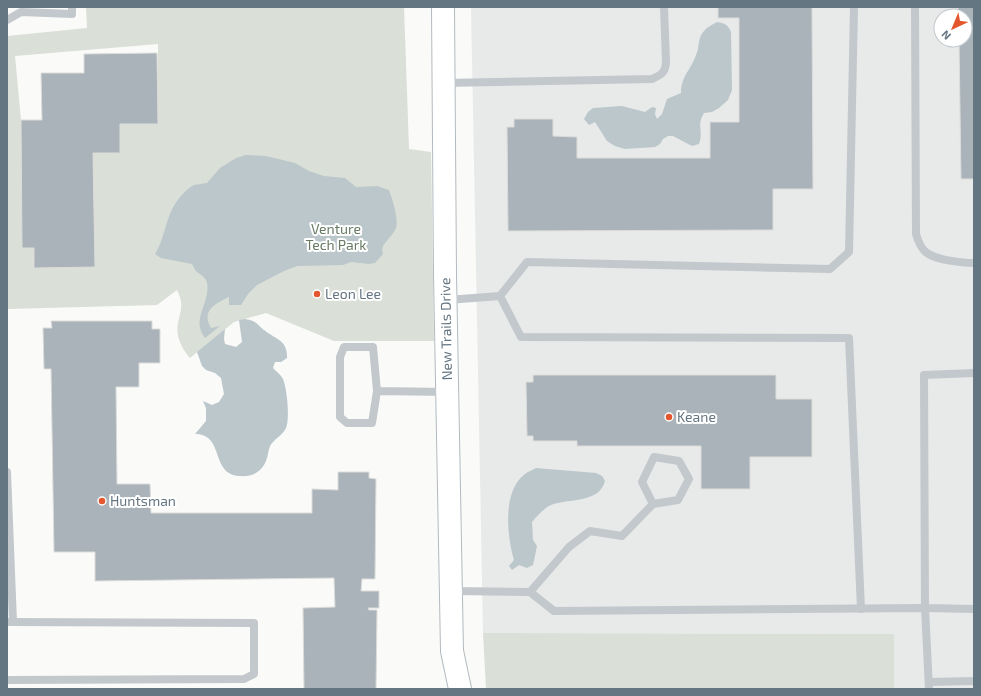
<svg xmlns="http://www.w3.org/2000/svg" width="981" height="696" viewBox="0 0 981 696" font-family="'Exo 2',sans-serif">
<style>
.built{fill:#e8e9e9;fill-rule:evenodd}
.green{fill:#dadfd7;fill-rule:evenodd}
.water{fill:#bbc7cb}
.building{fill:#aab3b9;stroke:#dcdcda}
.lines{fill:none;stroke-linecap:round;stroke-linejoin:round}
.secondary-casing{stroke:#b3babf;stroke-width:24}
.lane{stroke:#c3c8cc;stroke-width:8}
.secondary{stroke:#fff;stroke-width:22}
.poi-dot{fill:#e4572e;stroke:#fff;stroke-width:1.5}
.labels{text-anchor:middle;stroke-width:4;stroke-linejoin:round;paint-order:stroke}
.park-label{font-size:14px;fill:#687a64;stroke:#fff}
.poi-label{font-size:14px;fill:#657683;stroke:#fff;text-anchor:start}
.street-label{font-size:14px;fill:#657683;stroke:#fff}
</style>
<rect width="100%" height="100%" fill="#fafaf8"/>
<path class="built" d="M471,7h503v682h-80l-1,-55 -410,-1zM941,16h24v24h-24z"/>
<g class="green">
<path d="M86,7h318l5,142 22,3 3,189h-100l-68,-28 -32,9 -44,36c-8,-9 -15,-22 -12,-35 3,-14 6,-19 -1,-33l-20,15 -150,4v-273l80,-8zM158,44v80h-38v29h-27l2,114h-60l-1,-19h-11l-2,-128 -6,-64z"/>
<polygon points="483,633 894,634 894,689 486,689"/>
</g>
<g class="water">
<path d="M717,22c8,1 11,3 14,10l1,58 -4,10 -9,8 -7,4 -8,1c-8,13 0,18 -5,31l-7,2 -19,-10h-5l-5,3 -3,5 -5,3 -30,2 -10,-3 -8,-5 -12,-19 -6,3 -5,-6 4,-7 5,-4 29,-2 23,6 7,-5 4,1 -1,6 2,5 5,-5 5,-15 14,-6c0,-17 10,-23 15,-38 4,-8 1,-16 8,-24 3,-4 8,-6 13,-9z"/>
<path d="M246,155l20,1 29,7 14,8 15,5 21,2 11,9 21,-1 12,4c3,8 10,30 7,38 -1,4 -10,13 -13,18l-1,3 1,5 -8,9 -6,1 -18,-2 -8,3 -46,1 -13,5 -27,14 -9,9 -7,11h-12v-8c-15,7 -28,14 -18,31l9,-2 -15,12c-15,-19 6,-35 2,-55 -1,-6 -6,-8 -10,-11 -2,-2 -4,-6 -5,-8l-31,-6 -6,-4c12,-19 10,-42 27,-59 3,-4 8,-8 12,-10 4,-1 9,-1 13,-2l13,-15 16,-10z"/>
<path d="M245,319c12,2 10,4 19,11 11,9 24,10 23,28l-6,4h-6l-2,6c3,3 8,7 10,11 4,9 7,40 3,49 -3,7 -12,11 -16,18 -2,5 -2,10 -4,15 -5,12 -15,16 -27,15 -29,-2 -14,-42 -44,-42l11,-13v-13l-3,-7 9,4 7,-3 5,-8 -3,-16 -6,-5 -9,-3 -4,-4 -5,-14 28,-23 -1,10 1,5 11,3 6,-5 -3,-22z"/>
<path d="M536,468l60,5 6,3 3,5c-6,23 -37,17 -54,24 -7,3 -14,11 -19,17l1,18 4,6 -4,19 -6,3 -8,-3 -7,5 -3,-4 5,-6c-7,-24 -12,-69 11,-86 4,-3 8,-4 11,-6z"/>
</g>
<g class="building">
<polygon points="718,7 812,7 813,189 773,189 773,230 508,231 507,127 514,127 514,119 553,119 553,136 577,137 577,158 710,158 710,122 739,122 739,18 718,18"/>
<polygon points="958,7 974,7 974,179 961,179 959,40 965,40 965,16 958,16"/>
<polygon points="157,53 158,124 120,124 120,153 93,153 95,267 34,268 34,248 22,248 21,120 42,120 41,73 84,73 84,54"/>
<polygon points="51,321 152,321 152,329 160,329 160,363 139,363 139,387 116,387 117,484 150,484 151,513 312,513 312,489 338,490 338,472 369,472 369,478 376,479 375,579 362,579 361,591 379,591 379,608 368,608 369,610 377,610 376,689 304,689 303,608 335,607 334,578 95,581 95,552 54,552 51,369 44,369 43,328 52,328"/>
<polygon points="533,375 776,375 776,399 812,399 812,457 750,457 750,489 701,489 701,446 577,446 577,441 533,441 533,436 527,436 526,382 533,382"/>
</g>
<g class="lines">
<g class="secondary-casing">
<polyline id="secondary" points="443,7 445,274 452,651 460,689"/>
</g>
<g class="lane">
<polyline points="854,7 849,252 830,269 527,262 500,296 521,337 849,338 861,609"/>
<path d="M915,7l1,227c2,7 5,15 11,19 9,7 36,10 47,10"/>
<polyline points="7,20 21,12 72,14 72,7"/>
<path d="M444,83l208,-4c9,-4 13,-6 14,-16l-2,-56"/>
<polyline points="447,300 500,296"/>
<polyline points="974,373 924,375 925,608 974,609"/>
<polyline points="377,391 372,423 347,423 340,417 340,357 344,347 373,347 377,391 447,392"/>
<polyline points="7,472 13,622"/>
<polyline points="453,591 530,592 554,611 925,608 929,689"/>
<polyline points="530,592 569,547 590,531 622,536 653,504 642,482 654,457 679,461 689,479 678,500 653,504"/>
<polyline points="7,622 254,623 254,674 244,679 7,680"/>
<polyline points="929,682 974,681"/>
</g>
<use href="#secondary" class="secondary"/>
</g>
<g class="poi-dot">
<circle cx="317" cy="294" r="4"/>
<circle cx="669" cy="417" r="4"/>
<circle cx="102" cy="501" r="4"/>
</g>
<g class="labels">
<g class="park-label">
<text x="336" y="234">Venture<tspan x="336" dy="16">Tech Park</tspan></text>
</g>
<g class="poi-label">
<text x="325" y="299">Leon Lee</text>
<text x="677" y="422">Keane</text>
<text x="110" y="506">Huntsman</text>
</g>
<g class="street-label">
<text transform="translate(446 329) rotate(-91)" y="5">New Trails Drive</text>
</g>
</g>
<rect width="981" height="696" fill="none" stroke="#657683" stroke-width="16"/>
<g transform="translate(953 28) rotate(224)"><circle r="19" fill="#ffffff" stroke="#c1c8cd"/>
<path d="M0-3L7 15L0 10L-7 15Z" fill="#e4572e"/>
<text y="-6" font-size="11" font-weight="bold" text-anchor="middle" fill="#657683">N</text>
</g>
</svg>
